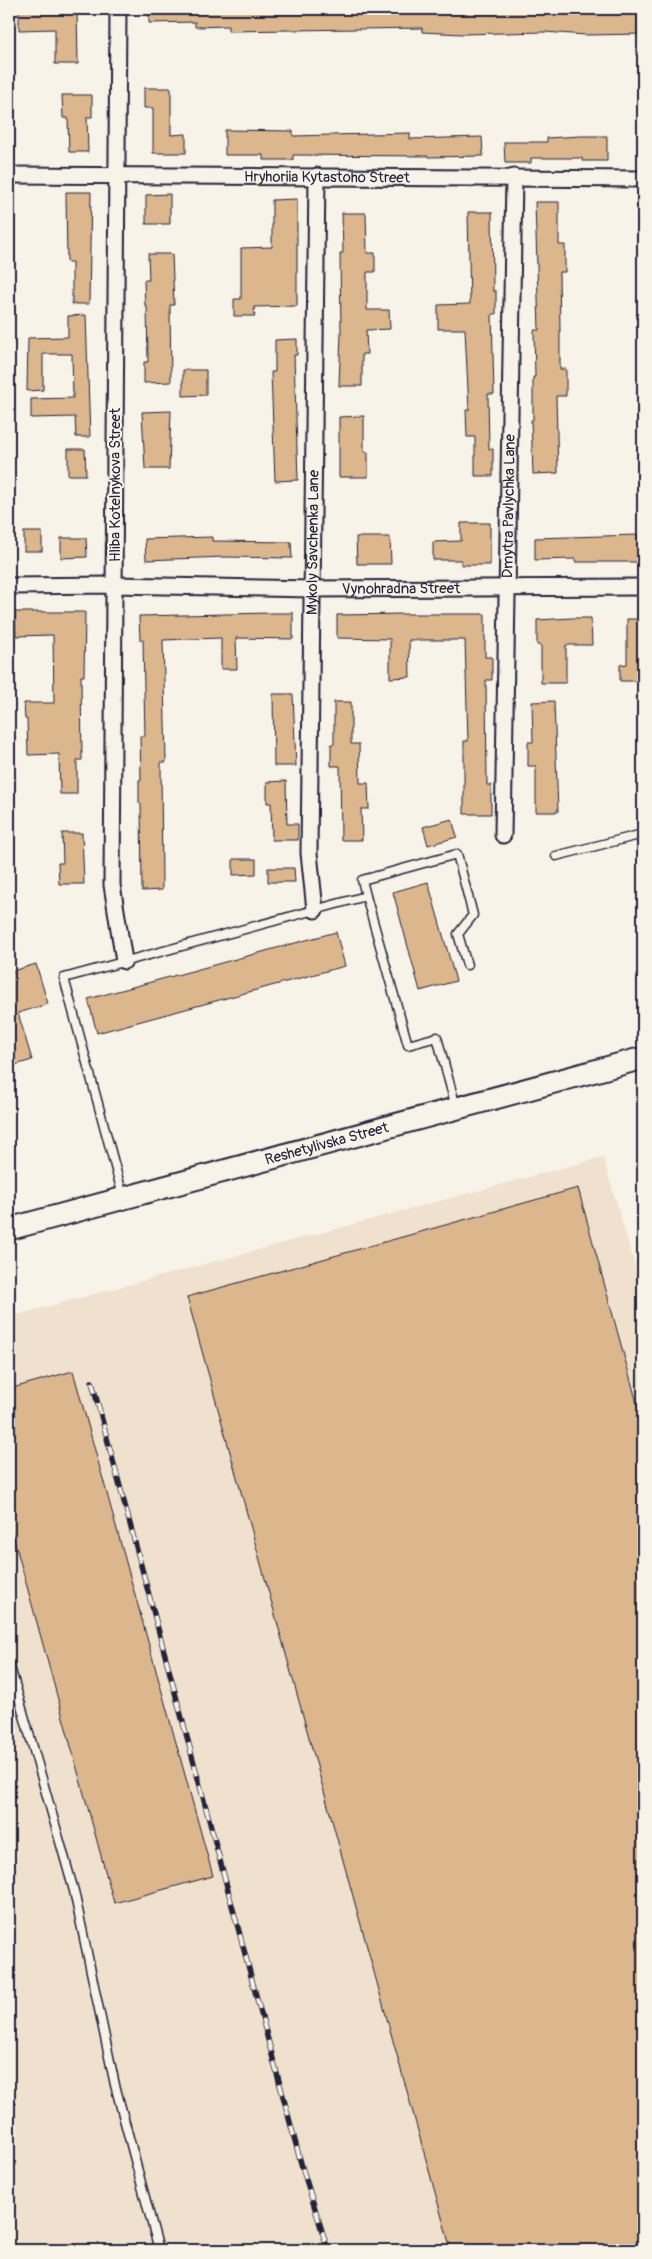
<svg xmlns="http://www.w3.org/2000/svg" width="652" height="2259" viewBox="0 0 652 2259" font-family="Pangolin,sans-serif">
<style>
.built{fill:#efe1cd}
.building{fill:#dcb68d;stroke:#22223b}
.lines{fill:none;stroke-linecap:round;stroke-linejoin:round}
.lane-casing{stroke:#22223b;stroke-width:11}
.street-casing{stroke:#22223b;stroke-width:19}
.secondary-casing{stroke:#22223b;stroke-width:25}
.lane{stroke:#f7f3e8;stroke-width:8}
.street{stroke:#f7f3e8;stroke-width:15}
.secondary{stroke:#f7f3e8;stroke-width:21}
.rail-casing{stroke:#22223b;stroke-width:5.5}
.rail{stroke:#f7f3e8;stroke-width:4;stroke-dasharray:11;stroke-linecap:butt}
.labels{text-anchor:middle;stroke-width:4;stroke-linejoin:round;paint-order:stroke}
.street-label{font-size:15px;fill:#22223b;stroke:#f7f3e8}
</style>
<rect width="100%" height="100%" fill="#f7f3e8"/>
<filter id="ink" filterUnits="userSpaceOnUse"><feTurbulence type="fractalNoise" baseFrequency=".02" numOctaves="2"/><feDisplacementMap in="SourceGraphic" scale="10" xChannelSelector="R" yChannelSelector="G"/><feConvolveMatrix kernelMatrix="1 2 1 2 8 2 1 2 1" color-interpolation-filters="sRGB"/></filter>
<g filter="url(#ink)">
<polygon class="built" points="603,1157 643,1294 643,2250 9,2250 9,1317"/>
<g class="building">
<polygon points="19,9 77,9 78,64 55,64 55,29 19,30"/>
<polygon points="149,9 643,9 643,34 586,35 545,32 462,34 422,32 422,28 228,31 228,26 195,27 195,22 149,23"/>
<polygon points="144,88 171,88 171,135 186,134 186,153 153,153 153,108 144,108"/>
<polygon points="62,95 92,95 92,117 87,117 88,152 69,152 68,118 63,118"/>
<polygon points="225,130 293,131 293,136 410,133 410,139 482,137 483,156 428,157 428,156 293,155 293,160 263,160 263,155 225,155"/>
<polygon points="581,136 607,136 607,161 582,161 582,158 531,158 531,163 505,163 504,142 547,142 547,138"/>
<polygon points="66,192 91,192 89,304 72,304 72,262 67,262"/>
<polygon points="170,194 170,224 146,224 146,195"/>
<polygon points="297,199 297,306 254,307 255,316 234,316 234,299 241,299 241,248 272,247 272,200"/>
<polygon points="535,202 559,202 559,245 565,245 565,272 559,272 560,330 560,369 566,369 566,396 556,396 558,473 533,474 531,420 533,420 533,377 535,377 534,330 539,330"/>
<polygon points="468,212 492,212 493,291 496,291 496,314 492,314 494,394 488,394 489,449 493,449 493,476 475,476 475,437 467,437 466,410 469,410 465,329 438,329 438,305 470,304"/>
<polygon points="342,213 366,213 367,253 375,253 375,272 367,272 367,310 389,310 390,329 366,330 367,354 362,354 362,386 339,386 341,333 340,253 343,253"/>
<polygon points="148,254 172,254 174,305 170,305 171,382 144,383 144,362 148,362 147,306 145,306 144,280 149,280"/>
<polygon points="86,315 90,437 76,437 75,417 31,418 31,399 73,398 72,354 43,354 43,390 27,391 28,338 68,337 68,316"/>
<polygon points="297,339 297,355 294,355 298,480 275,481 271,372 275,372 275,340"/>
<polygon points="183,370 206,370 206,395 183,396"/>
<polygon points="171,411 169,469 145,469 142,412"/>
<polygon points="364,416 364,452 368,452 368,477 339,477 339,417"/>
<polygon points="68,449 85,449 86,475 68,475"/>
<polygon points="461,523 490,523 490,565 461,565 461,560 433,560 433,542 461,541"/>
<rect x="24" y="532" width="18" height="19"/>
<polygon points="638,535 639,562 575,562 575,559 535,560 535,538"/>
<polygon points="212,537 212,541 291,542 292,558 225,557 146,560 145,539"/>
<polygon points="356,537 390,537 391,564 357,564"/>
<polygon points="61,538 86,538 87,557 61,558"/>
<polygon points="15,612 85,612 84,676 81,676 82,760 77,760 77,794 60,794 59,754 28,755 27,719 25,719 24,703 54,703 53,635 16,636"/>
<polygon points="271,613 293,613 293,639 236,638 237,669 221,669 221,638 163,640 166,762 161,762 162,890 142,891 141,803 139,803 139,780 141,780 140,736 145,736 143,640 140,640 139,616"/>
<polygon points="406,614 485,614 485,657 492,657 492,680 486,680 487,785 491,785 491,814 464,814 464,741 468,741 465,640 409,640 410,677 390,678 390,639 337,638 337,615"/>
<polygon points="572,618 591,618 592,645 566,645 566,683 541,683 541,645 537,645 537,620"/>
<polygon points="627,619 643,619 643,681 620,681 620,665 627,664"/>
<polygon points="273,694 293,694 296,766 274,766"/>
<polygon points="554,701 558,812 536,812 536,766 528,766 528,742 533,742 532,702"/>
<polygon points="334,702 351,702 351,744 359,744 360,783 368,783 369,809 361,809 362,840 341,840 340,766 331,766 331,744 334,744"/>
<polygon points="286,781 287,824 298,824 298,840 272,840 271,803 267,803 267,782"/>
<polygon points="452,819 457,837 428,845 423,827"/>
<polygon points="62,833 82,833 84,884 59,884 58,863 63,863"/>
<polygon points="233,859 256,859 256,874 233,875"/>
<polygon points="268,868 294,868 295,882 268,882"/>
<polygon points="428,882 456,981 420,991 393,892"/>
<polygon points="336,932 345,966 97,1033 88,999"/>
<polygon points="36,964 48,1004 18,1013 32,1060 9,1067 9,972"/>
<polygon points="578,1188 643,1425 643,2250 451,2250 187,1297"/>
<polygon points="73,1371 213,1876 114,1903 9,1521 9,1389"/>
</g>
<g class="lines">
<g class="lane-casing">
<g id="lane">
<polyline points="640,835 643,846"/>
<polyline points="556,856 643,834"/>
<polyline points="366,896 362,880 457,854 473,915 458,934 467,965"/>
<polyline points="123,1196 64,978 366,896 408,1045 437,1037 456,1107"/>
<polyline points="9,1663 74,1891 115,2085 159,2250"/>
</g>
</g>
<g class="street-casing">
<g id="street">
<polyline points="118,9 112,885 124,961"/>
<path id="s1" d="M9,175l634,4"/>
<path id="s2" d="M9,586l105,-1 198,4 331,-2"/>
<path id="s3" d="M503,835l11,-658"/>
<path id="s4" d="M315,910l-6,-57 8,-677"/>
</g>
</g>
<g class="secondary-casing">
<g id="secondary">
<path id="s5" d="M9,1229l634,-171"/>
</g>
</g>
<use href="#lane" class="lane"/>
<use href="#street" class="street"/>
<use href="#secondary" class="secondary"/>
<g class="rail-casing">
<polyline id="rail" points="92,1382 302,2167 328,2250"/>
</g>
<use href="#rail" class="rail"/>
</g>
</g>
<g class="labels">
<g class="street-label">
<text dy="5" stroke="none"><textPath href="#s1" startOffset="318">Hryhoriia Kytastoho Street</textPath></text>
<text transform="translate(115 485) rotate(-90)" y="5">Hliba Kotelnykova Street</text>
<text dy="5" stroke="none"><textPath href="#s3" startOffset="329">Dmytra Pavlychka Lane</textPath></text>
<text dy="5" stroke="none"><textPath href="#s4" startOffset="368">Mykoly Savchenka Lane</textPath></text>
<text dy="5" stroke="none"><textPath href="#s2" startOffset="392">Vynohradna Street</textPath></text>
<text dy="5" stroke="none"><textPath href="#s5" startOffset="329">Reshetylivska Street</textPath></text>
</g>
</g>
<rect width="652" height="2259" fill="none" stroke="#f7f3e8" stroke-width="30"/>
<rect x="15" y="15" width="622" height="2229" fill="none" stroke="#22223b" stroke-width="2" filter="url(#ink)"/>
</svg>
